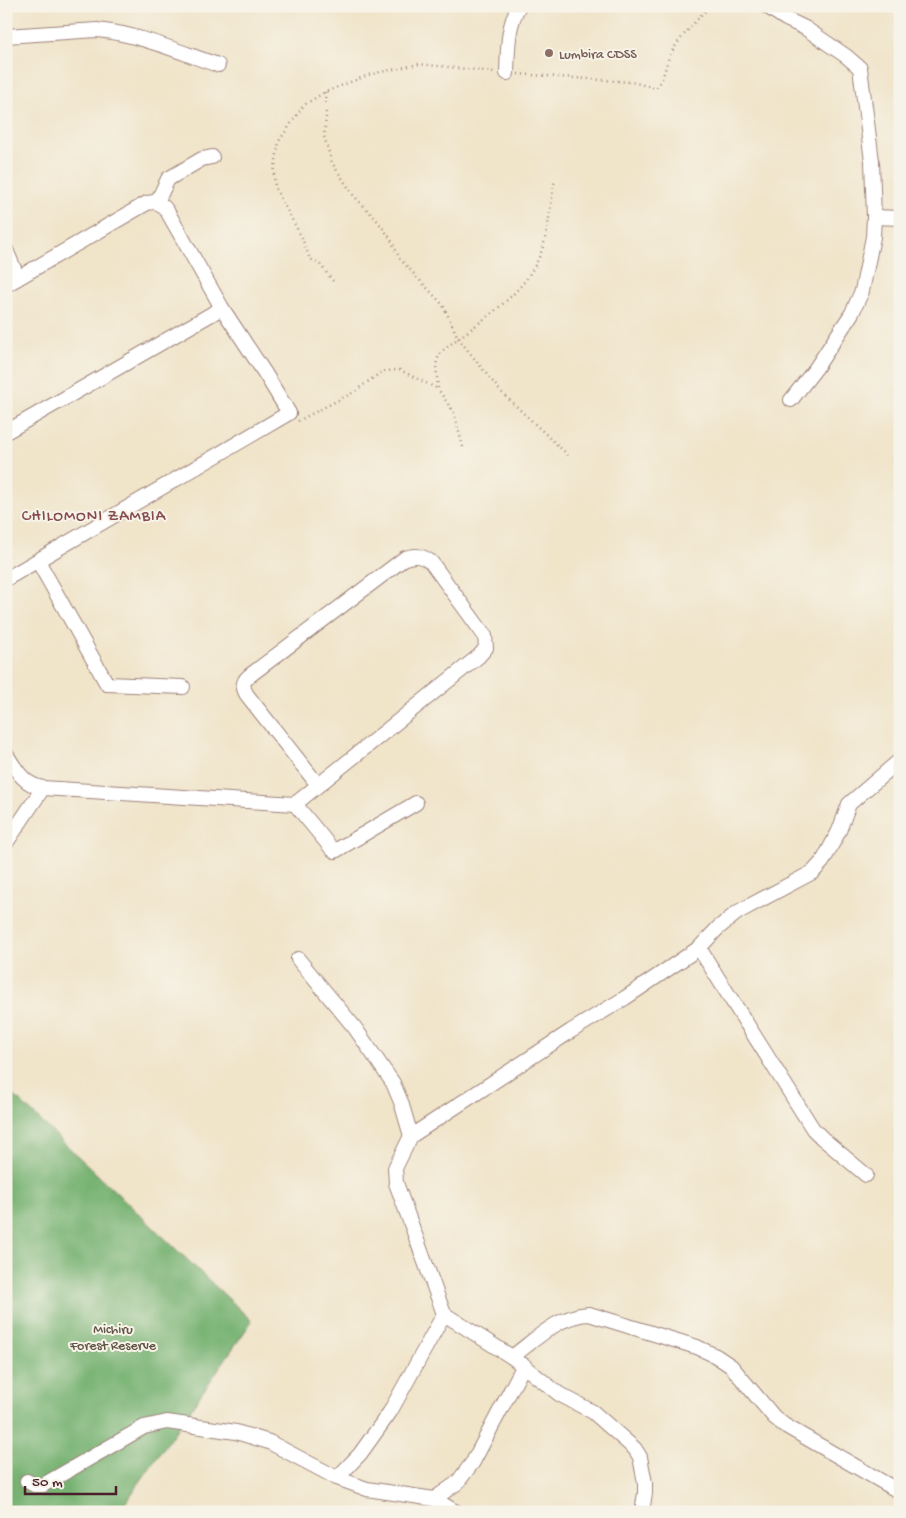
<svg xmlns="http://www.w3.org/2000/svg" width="906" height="1518" viewBox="0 0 906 1518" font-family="'Gochi Hand',sans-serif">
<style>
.forest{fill:#77b272;stroke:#60684e}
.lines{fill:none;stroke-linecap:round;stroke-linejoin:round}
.minor-casing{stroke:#9d827a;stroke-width:16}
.path{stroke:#9d827a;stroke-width:2.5;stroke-dasharray:1 4;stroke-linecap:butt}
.minor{stroke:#fff;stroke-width:14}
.education-dot{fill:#8d6e63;stroke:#f7f3e8;stroke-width:2}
.labels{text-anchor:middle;stroke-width:4;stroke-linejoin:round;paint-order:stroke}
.education-label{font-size:14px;fill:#785e54;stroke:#f7f3e8;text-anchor:start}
.park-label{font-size:14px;fill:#605446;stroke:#f7f3e8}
.quarter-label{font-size:16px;letter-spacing:1px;fill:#864c4e;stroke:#f7f3e8}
</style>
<rect width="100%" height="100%" fill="#f7f3e8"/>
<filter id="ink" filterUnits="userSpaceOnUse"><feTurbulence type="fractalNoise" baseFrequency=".02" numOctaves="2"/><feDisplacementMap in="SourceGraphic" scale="10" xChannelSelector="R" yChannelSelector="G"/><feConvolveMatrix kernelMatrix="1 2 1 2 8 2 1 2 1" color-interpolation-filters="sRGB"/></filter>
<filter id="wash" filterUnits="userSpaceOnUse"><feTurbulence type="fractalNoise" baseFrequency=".0096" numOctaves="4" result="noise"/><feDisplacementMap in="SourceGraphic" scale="20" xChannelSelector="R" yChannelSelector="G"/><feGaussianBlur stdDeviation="1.12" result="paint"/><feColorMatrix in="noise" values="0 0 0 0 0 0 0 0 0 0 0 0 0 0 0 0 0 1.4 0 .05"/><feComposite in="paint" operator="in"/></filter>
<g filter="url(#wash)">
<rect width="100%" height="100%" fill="#f0e4c9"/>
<polygon class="forest" points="6,1088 252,1321 119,1512 6,1512"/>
</g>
<g filter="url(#ink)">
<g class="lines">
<g class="minor-casing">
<g id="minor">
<polyline points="766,6 786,19 805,28 846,56 860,68 872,161 874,217 873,237 862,291 852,313 816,368 791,400"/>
<path d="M6,36l91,-6c42,4 82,22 121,35"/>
<path d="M507,73c1,-23 0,-47 12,-67"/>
<polyline points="157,202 168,179 202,159 212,157"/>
<polyline points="874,217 900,218"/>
<polyline points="6,250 18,278"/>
<path d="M6,285l141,-82c9,-2 15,0 20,8l55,97 44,67 23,38 -283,166"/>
<polyline points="6,432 222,308"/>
<polyline points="38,561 107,684 183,687"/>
<path d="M6,754c10,16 18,31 37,34l252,16 184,-148 7,-8 -1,-12 -54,-74c-9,-6 -15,-8 -26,-4l-156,118c-7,6 -7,11 -2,19l71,90"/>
<polyline points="295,804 332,849 335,851 416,803"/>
<polyline points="6,843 43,788"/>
<polyline points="699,948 813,1129 822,1138 866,1175"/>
<polyline points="298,959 355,1028 393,1083 401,1102 411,1136"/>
<polyline points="444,1314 396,1183 395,1168 411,1136 571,1031 625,998 699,948 718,928 738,912 813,872 823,861 839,831 849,804 900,760"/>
<path d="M512,1357c23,-17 47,-42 77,-43l108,33 19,9 15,10 43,51 10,8 116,67"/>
<polyline points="337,1478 360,1454 390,1412 444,1314 512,1357 559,1394 593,1412 635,1449 640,1457 645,1483 645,1493 642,1512"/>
<polyline points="27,1481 34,1485 43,1485 144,1427 167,1422 236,1432 269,1442 337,1478 367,1489 434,1499 457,1483 473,1462 524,1365"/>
<polyline points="434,1499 456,1512"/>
</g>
</g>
<g class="path">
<path d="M518,74l113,8 25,6c8,-8 9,-22 14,-33 10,-18 26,-34 40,-49"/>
<polyline points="325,92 326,117 324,136 332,163 354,196 376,219 390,238 400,259 443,305 458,338 501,392 569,456"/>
<polyline points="333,281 319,263 310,259 302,238 275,188 274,173 279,141 304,105 325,92 371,74 419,64 495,72"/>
<polyline points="298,421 352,393 383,371 400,370 438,389"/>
<path d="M463,447l-9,-34 -16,-24 -2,-24 2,-7 4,-7c38,-31 85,-55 101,-104 6,-21 8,-47 12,-68"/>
</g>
<use href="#minor" class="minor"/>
</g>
</g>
<circle class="education-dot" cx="549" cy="53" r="5"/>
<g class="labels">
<g class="education-label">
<text x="559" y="58">Lumbira CDSS</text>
</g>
<g class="park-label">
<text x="113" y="1333">Michiru<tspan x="113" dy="16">Forest Reserve</tspan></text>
</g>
<g class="quarter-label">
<text x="94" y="520">CHILOMONI ZAMBIA</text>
</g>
</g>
<rect width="906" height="1518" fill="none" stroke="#f7f3e8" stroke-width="25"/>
<path d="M25 1486v8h91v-8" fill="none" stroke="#4a1f2b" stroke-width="2.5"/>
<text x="32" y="1486" font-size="15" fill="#4a1f2b" stroke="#f7f3e8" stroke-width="4" paint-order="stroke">50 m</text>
</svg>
